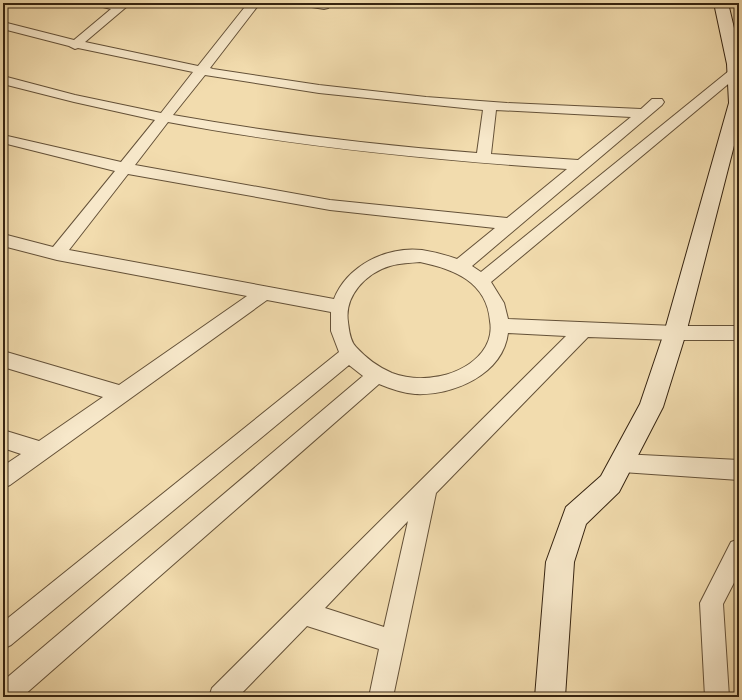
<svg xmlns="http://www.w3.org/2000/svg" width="742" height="700" viewBox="0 0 742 700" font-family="'Libre Bodoni',serif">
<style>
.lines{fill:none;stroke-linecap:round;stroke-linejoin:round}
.street-casing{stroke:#645138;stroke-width:2}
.secondary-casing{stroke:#352310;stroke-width:2}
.street{fill:#f7e8ca;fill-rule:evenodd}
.secondary{fill:#f7e8ca;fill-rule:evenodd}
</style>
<rect width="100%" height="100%" fill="#f2dcae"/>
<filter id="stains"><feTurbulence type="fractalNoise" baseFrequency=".005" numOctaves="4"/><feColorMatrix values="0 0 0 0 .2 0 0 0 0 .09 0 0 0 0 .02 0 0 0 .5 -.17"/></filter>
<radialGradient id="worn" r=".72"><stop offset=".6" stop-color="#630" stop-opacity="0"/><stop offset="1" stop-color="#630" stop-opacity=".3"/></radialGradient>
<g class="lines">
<g class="street-casing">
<g id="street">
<path d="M93,3h38l-46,39 113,24 50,-63h12l-50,65 3,1 106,16 107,12 81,6 134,6 11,-10h10l2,3 -2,3 -190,161 9,6 254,-206 4,-1v10l-248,207 13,21 4,16 167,7h64v14h-64l-87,-3 -152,156 -43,204h-24l10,-48 -72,-23 -69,71h-29l3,-9 354,-352 -58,-3c-5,42 -56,63 -93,61 -12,-1 -24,-5 -36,-10l-357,313h-19v-16l360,-305 -14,-11 -338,280 -8,4v-27l336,-270 -8,-21v-19l-64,-12 -257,185 -7,3v-22l18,-12 -18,-6v-18l36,11 64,-44 -100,-30v-16l116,34 128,-89 -190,-36 -54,-14v-12l50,13 62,-76 -112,-28v-8l118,27 34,-42 -81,-18 -71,-18v-8l72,19 86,18 32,-41 -115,-24 -3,1 -6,-3 -66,-17v-7l71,18 37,-31 -16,-4zM205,75l114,18 164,17 -6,43c-102,-8 -203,-20 -304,-38zM496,110l135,7 -53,43 -87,-6zM168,122c132,25 265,38 399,47l-60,49 -177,-18 -195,-35zM128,174l202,36 165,18 -38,31c-11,-4 -23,-7 -35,-9 -36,-4 -75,16 -88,49l-265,-49zM420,262c34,7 67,20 70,59 2,11 -1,22 -8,31 -20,25 -61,32 -90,21 -14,-6 -26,-15 -36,-26 -6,-6 -7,-17 -8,-25 -4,-26 18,-49 42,-56 10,-3 20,-3 30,-4zM408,521l-24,106 -59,-19z"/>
<polygon points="298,3 326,3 330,6 328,8 324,9 300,5"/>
<polygon points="739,30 739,40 731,44 727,43 725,40 735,31"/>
<polygon points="622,454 739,460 739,480 622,472 615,470 612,463 615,456"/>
<polygon points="739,539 739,573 723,604 729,697 705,697 700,603 731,542"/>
</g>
</g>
<g class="secondary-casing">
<polygon id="secondary" points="714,3 728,3 739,49 739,126 686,333 663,407 619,492 586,524 574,562 565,697 535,697 546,562 566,507 601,476 640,404 664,333 729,103 727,64"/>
</g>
<use href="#street" class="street"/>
<use href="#secondary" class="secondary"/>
</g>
<rect width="742" height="700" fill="none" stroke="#f2dcae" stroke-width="16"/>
<rect x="4" y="4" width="734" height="692" fill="none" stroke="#352310" stroke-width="2"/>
<rect x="8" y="8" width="726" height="684" fill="none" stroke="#352310"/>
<rect width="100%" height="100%" filter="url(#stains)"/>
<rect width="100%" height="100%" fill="url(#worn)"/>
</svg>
